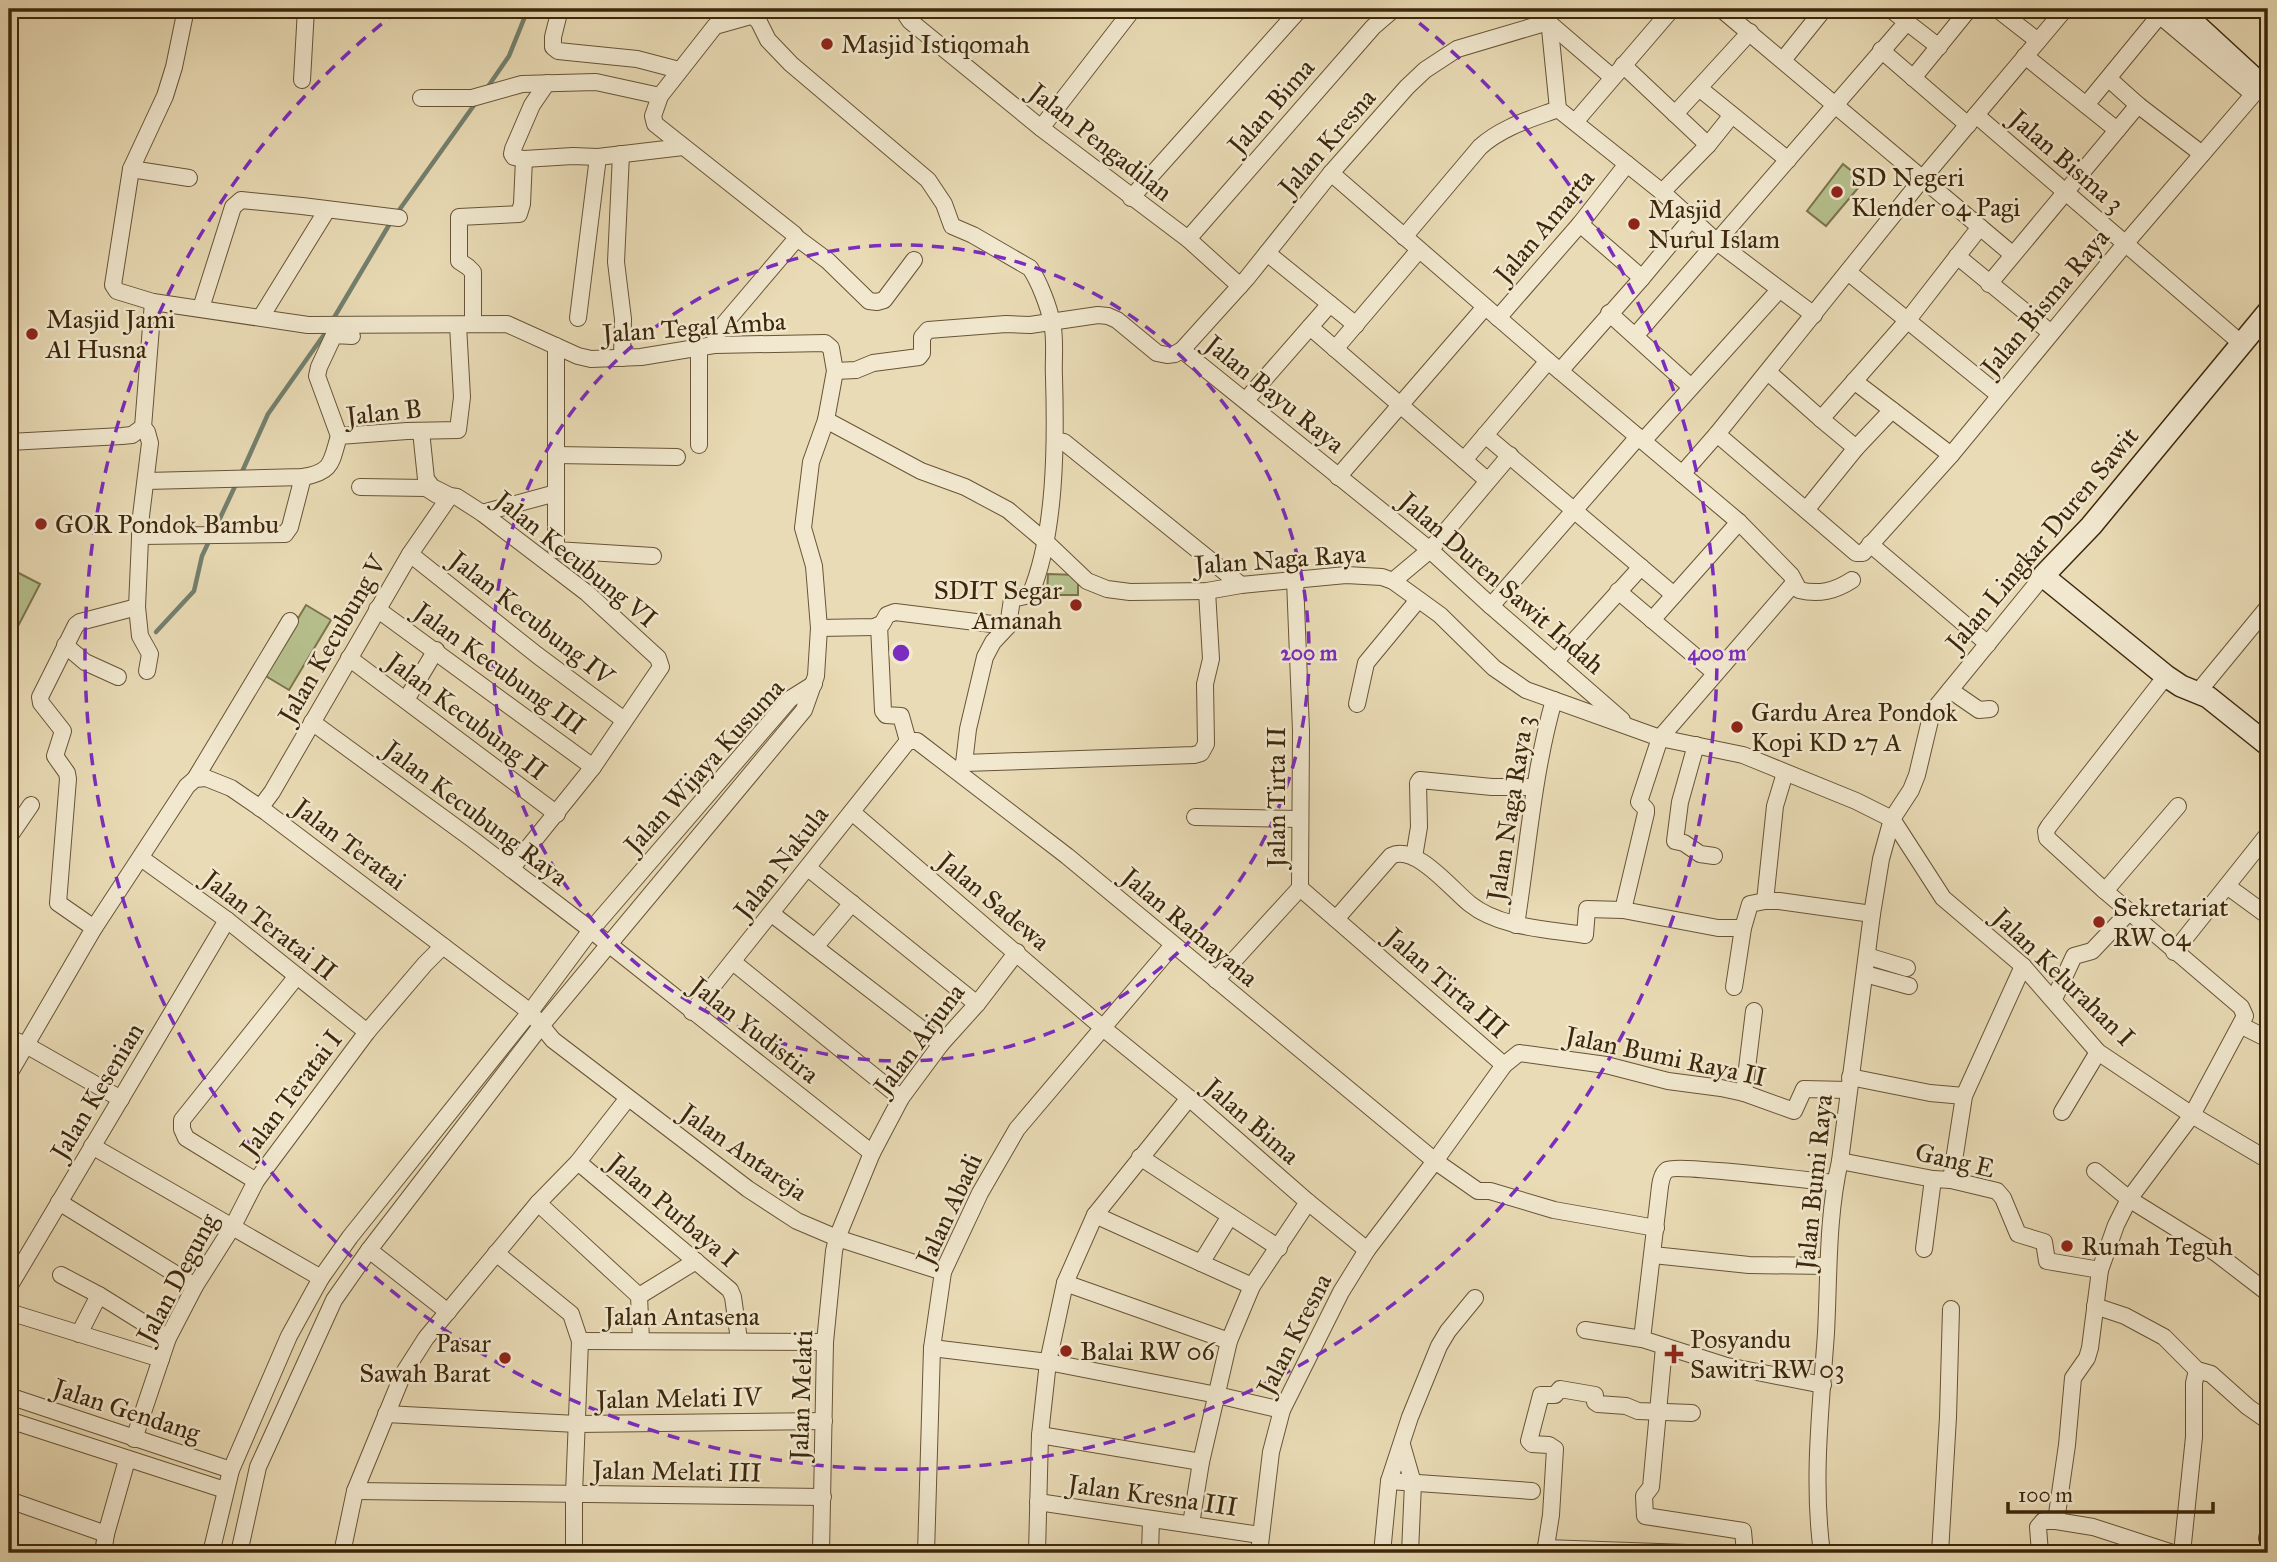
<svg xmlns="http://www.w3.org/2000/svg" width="2277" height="1562" viewBox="0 0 2277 1562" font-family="'IM FELL Great Primer',serif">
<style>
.green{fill:#b6c08d;stroke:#7a744c;stroke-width:2}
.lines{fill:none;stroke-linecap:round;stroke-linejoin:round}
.stream{stroke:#73806e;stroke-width:4.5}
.street-casing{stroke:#685436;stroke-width:18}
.secondary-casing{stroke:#3d270b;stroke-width:24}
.street{stroke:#f1e8cf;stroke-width:16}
.secondary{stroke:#f1e8cf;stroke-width:21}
.ring{fill:none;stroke:#7b2cbf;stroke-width:3.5;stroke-dasharray:12 9}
.poi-dot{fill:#8f2418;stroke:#f1e8cf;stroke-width:2.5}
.labels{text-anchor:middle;stroke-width:5;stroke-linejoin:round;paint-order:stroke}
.poi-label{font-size:26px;fill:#3d270b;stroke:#f1e8cf;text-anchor:start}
.street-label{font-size:26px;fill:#3d270b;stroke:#f1e8cf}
.centre{fill:#7b2cbf;stroke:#f1e8cf;stroke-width:3.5}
.ring-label{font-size:21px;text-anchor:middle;font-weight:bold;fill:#7b2cbf;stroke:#f1e8cf;stroke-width:5;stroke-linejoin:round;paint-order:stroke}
</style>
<rect width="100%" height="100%" fill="#e9dbb5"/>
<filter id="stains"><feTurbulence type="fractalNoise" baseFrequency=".00286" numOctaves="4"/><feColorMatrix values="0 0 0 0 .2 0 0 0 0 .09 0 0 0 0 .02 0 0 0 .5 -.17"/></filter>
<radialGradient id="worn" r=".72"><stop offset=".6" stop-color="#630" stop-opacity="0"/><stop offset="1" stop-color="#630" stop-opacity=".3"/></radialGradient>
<g class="green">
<polygon points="1843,164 1864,181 1826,226 1807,211"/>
<polygon points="9,568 40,584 15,632 9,629"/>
<polygon points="1048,574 1078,575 1078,595 1047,595"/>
<polygon points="306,605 331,620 289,690 264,675"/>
</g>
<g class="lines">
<g class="stream">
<polyline points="487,88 509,56 528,9"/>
<polyline points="397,213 477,101"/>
<polyline points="332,321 392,220"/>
<polyline points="241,474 268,414 328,329"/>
<polyline points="214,531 237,482"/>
<polyline points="156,632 194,591 202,556 210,539"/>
</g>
<g class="street-casing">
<g id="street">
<polyline points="186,9 174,67 165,96 131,169 113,285 117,291 153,302 308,325 507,324 578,356 591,359 641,357 714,345 825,343 831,348 835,371 826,420 811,462 803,528 814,566 819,628 816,676 804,710 541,1026 369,1250 334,1300 258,1467 239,1553"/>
<polyline points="560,9 553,37 553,47 558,51 637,59 679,70"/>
<path d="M748,9l11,13 9,18 23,24 137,116 16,24 8,22 21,9 57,33c9,13 19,39 22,55 4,16 1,37 2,54 2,66 2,157 -24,218l-18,4 -4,27 -15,16 -8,15 -17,72 -4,34 -5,9"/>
<polyline points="902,9 910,21 1041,128 1188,239 1240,286"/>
<polyline points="1548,9 1558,109"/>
<polyline points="1721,9 2012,254"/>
<polyline points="1890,9 1939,47"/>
<polyline points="1997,9 2038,41"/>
<polyline points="2152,9 2253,94"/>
<polyline points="754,15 715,26 660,96 653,116 655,124 794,234 797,238 828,261 869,301 877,302 884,300 914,260"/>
<polyline points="1881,50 1968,125"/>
<polyline points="2025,56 2117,130"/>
<polyline points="1783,60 1824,9"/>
<polyline points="1623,65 1708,145"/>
<polyline points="1913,78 1969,9"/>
<polyline points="2109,79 2138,105 2202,154"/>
<polyline points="302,80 306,9"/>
<polyline points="547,83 532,105 513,149 512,154 514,157 524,159 573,156 598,157 683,147"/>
<polyline points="1699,88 1788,160"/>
<polyline points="421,98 472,98 522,84 596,82 660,96"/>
<polyline points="2086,105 2155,21 2169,9"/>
<polyline points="1558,109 1662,192 1717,242 1814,315"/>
<polyline points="1675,114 1750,32"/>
<polyline points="1976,115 2242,344"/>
<polyline points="1575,122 1672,9"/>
<polyline points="1041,128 1133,9"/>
<polyline points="621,154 616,262 623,319 622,358"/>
<polyline points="131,169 189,178"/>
<path d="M1331,173l217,188 191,161 52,53 8,15c20,5 36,1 53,-10"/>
<polyline points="1662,192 1708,145 1732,115"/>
<polyline points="1131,198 1300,9"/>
<polyline points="1580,224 1642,278"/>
<path d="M1404,237l76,-90c22,-20 51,-28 78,-38"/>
<polyline points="1188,239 1373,27 1394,9"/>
<polyline points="1267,253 1356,325"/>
<polyline points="1957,256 2051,333"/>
<polyline points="1848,272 1999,395"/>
<polyline points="1989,284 2138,105"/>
<polyline points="201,308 233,207 241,200 302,206 399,218"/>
<polyline points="1609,313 1691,387"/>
<polyline points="261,317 327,210"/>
<polyline points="578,318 598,157"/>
<polyline points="1498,318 1580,224 1627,164"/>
<polyline points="473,324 473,272 468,267 459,261 459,217 519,214 522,204 524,159"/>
<polyline points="1310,327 1487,480"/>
<polyline points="1636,335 1907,22"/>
<polyline points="714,345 718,331 797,238"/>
<polyline points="556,346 556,550 653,556"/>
<polyline points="699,349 699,445"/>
<polyline points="1335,349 1419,250"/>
<polyline points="1182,350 1430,550 1491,606 1622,720"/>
<polyline points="835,371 856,370 873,363 919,357 922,353 922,337 928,330 1006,324 1030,325 1098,315 1108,316 1117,320 1157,353 1167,355 1175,354 1182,350 1247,278 1331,173 1407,87 1425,70 1457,49 1548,22 1612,77"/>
<polyline points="1560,371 1642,278 1691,219"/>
<polyline points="1768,372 1821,419 1856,448"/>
<polyline points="1854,381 1951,455"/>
<polyline points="1246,400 1330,304"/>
<polyline points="1821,419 1907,321 1980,227"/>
<polyline points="826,420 921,471 965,487 1008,510 1046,542 1087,581 1107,589 1130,592 1207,591 1241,585 1346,575 1382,577 1393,581 1440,615 1494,668 1526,690 1660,738 1743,755 1856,801 1892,819 1943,898 2023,966 2098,1052 2192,1115 2268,1160"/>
<polyline points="421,431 426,479 432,487 450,496 457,497 482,513 587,593 658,658 661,667 593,767 511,869"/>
<polyline points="1717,434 1856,553 1863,553 1951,455 2125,244 2258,89 2260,81"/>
<polyline points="1485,435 1674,595"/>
<polyline points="339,436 317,376 319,367 334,335 352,336"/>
<polyline points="1055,440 1064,442 1241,585"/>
<polyline points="1643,441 1779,290"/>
<polyline points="9,442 122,436 132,435 143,427 153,302"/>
<polyline points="556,455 677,457"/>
<polyline points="1464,460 1548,361"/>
<polyline points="1682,474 1717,434 1923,178 2065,9"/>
<polyline points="1338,477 1485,307"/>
<path d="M146,481l157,-4c30,-5 28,-15 36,-41l68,-5 51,-1 4,-33 -4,-72"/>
<polyline points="360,487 426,488 437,495"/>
<polyline points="1806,510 1856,448 1892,410"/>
<polyline points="482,513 556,493"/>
<polyline points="140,536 285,534 290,527 303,477"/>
<polyline points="1870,544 1988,644"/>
<polyline points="410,554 537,655 624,720"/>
<polyline points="1393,581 1430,550 1510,455"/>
<polyline points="1618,591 1715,673"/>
<polyline points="1491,606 1638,437"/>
<polyline points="137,607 140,636 150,654 147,671"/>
<polyline points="377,609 593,767"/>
<polyline points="1652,620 1739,522"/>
<polyline points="879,625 883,711 886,715 901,716 908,741"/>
<polyline points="819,628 874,627 882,624 887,615 895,612 1008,626"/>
<polyline points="65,645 85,662 118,677"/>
<polyline points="349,658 557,814"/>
<polyline points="1555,662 1641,567"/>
<polyline points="1950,690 1979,710 1990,709"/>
<polyline points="2198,692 2268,607"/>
<polyline points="406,700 436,650"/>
<polyline points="1357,704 1366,663 1418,600"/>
<polyline points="312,722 472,839 587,927 872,1153"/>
<polyline points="908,741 917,741 1067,856 1435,1161 1478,1191 1490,1191 1554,1210 1656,1228"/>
<polyline points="1696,745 1680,802 1675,841 1684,843 1700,854 1714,856"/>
<polyline points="964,763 1194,755 1201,753 1206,744 1205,684 1211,659 1207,591"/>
<polyline points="195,779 290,621"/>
<polyline points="260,808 272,792 410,554 450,496"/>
<polyline points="852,812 1103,1028 1189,1098 1308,1202 1367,1250"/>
<polyline points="1195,817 1300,819"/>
<polyline points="9,837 31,805"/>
<polyline points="1414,857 1419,827 1418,783 1420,780 1492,787 1534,787"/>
<polyline points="141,858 227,920 367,1032"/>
<polyline points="808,868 977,1004"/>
<polyline points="2227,886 2268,916"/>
<polyline points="2105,891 2178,806"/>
<polyline points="1765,901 1775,806 1785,773"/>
<polyline points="1623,910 1646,813 1646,809 1639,802 1660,738 1794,583"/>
<polyline points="772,914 941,1044"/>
<path d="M1336,919l55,-63c24,-13 61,34 79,48 30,24 77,25 115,31l2,-26 36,1 95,18h25l7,-24 15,-3h14l93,13"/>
<path d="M1516,925c12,-76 17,-152 38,-225"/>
<polyline points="94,928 58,903 68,779 67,773 55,756 63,731 41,703 40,697 76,625 80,622 137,607 141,516 150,443 147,432 143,427"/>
<polyline points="815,947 852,903"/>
<polyline points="2174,952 2268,834"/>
<polyline points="1867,956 1907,968"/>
<polyline points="733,962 901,1098"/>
<polyline points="1865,974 1909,986"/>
<polyline points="1216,980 1300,888 1301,731 1295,580"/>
<polyline points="1734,987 1743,928"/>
<polyline points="2054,999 2074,956 2092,951 2129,912"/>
<polyline points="692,1012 908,741"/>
<polyline points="2242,1026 2268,1039"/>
<polyline points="9,1038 26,1045 121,1099"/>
<polyline points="1504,1065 1519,1053 1606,1065 1668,1081 1721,1088 1744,1093 1794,1111 1804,1089 1848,1090"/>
<polyline points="9,1074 94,928 187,786 195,779 206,778 231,788 266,812 521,1005 530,1012 553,1040 748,1189 797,1221 837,1238 943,1272"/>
<polyline points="1850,1077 1930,1093 1964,1096"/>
<polyline points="1744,1093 1754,1011"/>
<polyline points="2062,1112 2098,1052"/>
<polyline points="92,1146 321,1278"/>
<polyline points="1140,1157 1279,1248"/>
<polyline points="1840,1161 1933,1179 1951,1180 1997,1191 2003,1198 2018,1234 2044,1242 2047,1261 2100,1270"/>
<polyline points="578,1162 730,1290 733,1297 739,1340"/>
<polyline points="2095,1171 2129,1199 2216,1253 2268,1293"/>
<polyline points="1951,1180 1964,1096 2023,966"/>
<polyline points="256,1181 186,1138 182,1129 182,1120 297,976"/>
<polyline points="59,1202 195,1286"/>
<polyline points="538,1203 639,1296 641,1340"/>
<polyline points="1095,1215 1252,1286"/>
<polyline points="1924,1249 1933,1179"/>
<polyline points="369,1250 448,1312"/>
<polyline points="496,1253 571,1314 580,1341 574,1494 574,1553"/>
<polyline points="1653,1255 1749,1265 1828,1266"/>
<polyline points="1201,1263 1230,1216"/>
<polyline points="61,1275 99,1295 168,1338"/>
<polyline points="1065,1283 1229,1341"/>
<polyline points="9,1287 227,920"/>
<polyline points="639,1296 696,1261"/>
<polyline points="2095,1306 2125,1316 2164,1337 2197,1370 2211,1374 2248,1407 2268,1421"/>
<polyline points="9,1312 161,1359"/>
<polyline points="1585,1330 1642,1339"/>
<polyline points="79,1334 99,1295"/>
<polyline points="580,1341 825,1342"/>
<polyline points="1664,1347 1651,1487 1644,1496 1645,1516 1743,1531 1745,1553"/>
<polyline points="932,1348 1048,1362 1217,1395 1282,1410"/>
<path d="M1823,1385l-96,-19 -85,-27 17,-144c1,-7 1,-20 8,-25 9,-6 147,11 168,13"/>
<polyline points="9,1396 231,1470"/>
<polyline points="386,1414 577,1424 824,1421"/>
<polyline points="9,1420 225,1490"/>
<polyline points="1040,1435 1201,1462"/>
<polyline points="134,1439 168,1338 195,1286 233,1226 256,1181 367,1032 425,964 443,946"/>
<polyline points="1402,1445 1413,1483 1410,1553"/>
<polyline points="1389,1481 1532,1491"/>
<polyline points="355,1491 823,1497"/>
<polyline points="9,1500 106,1534"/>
<polyline points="1038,1502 1260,1535"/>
<polyline points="2056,1521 2093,1527 2173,1553"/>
<polyline points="1191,1524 1201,1462 1229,1341 1252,1286 1308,1202"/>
<polyline points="2267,1538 2268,1542"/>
<polyline points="1545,1548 1687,1553"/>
<polyline points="103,1553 106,1534 127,1460"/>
<polyline points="211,1553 231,1470 289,1336 321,1278 350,1237 530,1012 591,930 790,699 814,684"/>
<polyline points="342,1553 355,1491 403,1374 426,1338 538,1203 578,1162 628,1098"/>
<polyline points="821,1553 825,1342 834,1251 837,1238 872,1153 901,1098 941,1044 977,1004 1017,952"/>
<polyline points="926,1553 932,1348 943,1272 980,1193 1017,1129 1173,945"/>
<polyline points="1037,1553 1040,1435 1048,1362 1065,1283 1095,1215 1189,1098"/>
<polyline points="1150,1553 1151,1520"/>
<polyline points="1259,1553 1271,1452 1282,1410 1341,1292 1367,1250 1435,1161 1504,1065 1300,888"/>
<polyline points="1382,1553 1389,1481 1410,1417 1439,1346 1448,1331 1475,1298"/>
<polyline points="1545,1553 1551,1515 1555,1449 1549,1445 1532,1444 1529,1441 1541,1395 1555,1395 1560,1389 1595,1395 1595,1402 1598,1404 1626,1406 1638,1411 1692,1413"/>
<path d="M1822,1553c-10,-72 -1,-148 4,-220 3,-57 1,-116 14,-172l32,-247 9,-55 11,-40 19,-29 6,-15 15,-63 111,-136"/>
<polyline points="1940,1553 1948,1417 1951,1309"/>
<polyline points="2040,1553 2038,1527 2043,1521 2056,1521 2067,1445 2073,1378 2087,1358 2090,1348 2100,1270 2116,1225 2129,1199 2192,1115 2245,1016 2241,1007 2105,891 2047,838 2046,831 2049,826 2166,676"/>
<polyline points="2182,1553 2194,1437 2194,1383 2197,1370"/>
</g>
</g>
<g class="secondary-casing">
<g id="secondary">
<polyline points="2179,9 2255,79 2260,81 2268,78"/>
<polyline points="2268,312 2091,526 2043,576 2166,676 2181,686 2208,697 2268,745"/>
</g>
</g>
<use href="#street" class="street"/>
<use href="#secondary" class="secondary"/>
</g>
<g class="ring">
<circle cx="901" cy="653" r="408"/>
<path d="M1403 10A816 816 0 1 1 399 10"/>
</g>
<g class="poi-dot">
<circle cx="827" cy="44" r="7"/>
<circle cx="1837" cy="192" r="7"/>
<circle cx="1634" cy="224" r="7"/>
<circle cx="32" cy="334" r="7"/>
<circle cx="41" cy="524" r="7"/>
<circle cx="1076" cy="605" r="7"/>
<circle cx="1737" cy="727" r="7"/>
<circle cx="2099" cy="922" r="7"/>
<circle cx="2067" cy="1246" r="7"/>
<circle cx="1066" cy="1351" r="7"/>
<path d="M1670.5 1343.5h7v7h7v7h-7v7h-7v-7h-7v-7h7z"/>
<circle cx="505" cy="1358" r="7"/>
</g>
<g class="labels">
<g class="poi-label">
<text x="841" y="53">Masjid Istiqomah</text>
<text x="1851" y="186">SD Negeri<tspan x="1851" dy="30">Klender 04 Pagi</tspan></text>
<text x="1648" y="218">Masjid<tspan x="1648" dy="30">Nurul Islam</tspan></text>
<text x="46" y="328">Masjid Jami<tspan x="46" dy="30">Al Husna</tspan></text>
<text x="55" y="533">GOR Pondok Bambu</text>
<text x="1062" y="599" text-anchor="end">SDIT Segar<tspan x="1062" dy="30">Amanah</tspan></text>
<text x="1751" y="721">Gardu Area Pondok<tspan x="1751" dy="30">Kopi KD 27 A</tspan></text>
<text x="2113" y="916">Sekretariat<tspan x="2113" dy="30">RW 04</tspan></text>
<text x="2081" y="1255">Rumah Teguh</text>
<text x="1690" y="1348">Posyandu<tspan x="1690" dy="30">Sawitri RW 03</tspan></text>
<text x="491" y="1352" text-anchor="end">Pasar<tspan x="491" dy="30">Sawah Barat</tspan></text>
<text x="1080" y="1360">Balai RW 06</text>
</g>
<g class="street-label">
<text transform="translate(1271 106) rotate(-49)" y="9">Jalan Bima</text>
<text transform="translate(1101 142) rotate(38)" y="9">Jalan Pengadilan</text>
<text transform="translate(1327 142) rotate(-49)" y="9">Jalan Kresna</text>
<text transform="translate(2067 161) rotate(41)" y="9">Jalan Bisma 3</text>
<text transform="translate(1544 226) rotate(-50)" y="9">Jalan Amarta</text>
<text transform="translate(2045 302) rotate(-50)" y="9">Jalan Bisma Raya</text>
<text transform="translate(694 327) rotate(-4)" y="9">Jalan Tegal Amba</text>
<text transform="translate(1275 394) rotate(39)" y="9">Jalan Bayu Raya</text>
<text transform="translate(384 412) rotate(-6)" y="9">Jalan B</text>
<text transform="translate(2042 539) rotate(-50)" y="9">Jalan Lingkar Duren Sawit</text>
<text transform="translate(576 559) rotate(39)" y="9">Jalan Kecubung VI</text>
<text transform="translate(1280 559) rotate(-4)" y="9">Jalan Naga Raya</text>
<text transform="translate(1502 583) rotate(41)" y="9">Jalan Duren Sawit Indah</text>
<text transform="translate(532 618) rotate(38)" y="9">Jalan Kecubung IV</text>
<text transform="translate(332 639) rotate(-60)" y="9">Jalan Kecubung V</text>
<text transform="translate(500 668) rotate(36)" y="9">Jalan Kecubung III</text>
<text transform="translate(467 716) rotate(37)" y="9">Jalan Kecubung II</text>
<text transform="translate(704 766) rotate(-48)" y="9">Jalan Wijaya Kusuma</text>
<text transform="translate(1276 797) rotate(-90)" y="9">Jalan Tirta II</text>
<text transform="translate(1510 808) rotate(-81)" y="9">Jalan Naga Raya 3</text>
<text transform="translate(476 813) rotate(37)" y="9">Jalan Kecubung Raya</text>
<text transform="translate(350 844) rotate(37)" y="9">Jalan Teratai</text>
<text transform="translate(781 862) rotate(-52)" y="9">Jalan Nakula</text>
<text transform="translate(994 901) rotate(40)" y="9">Jalan Sadewa</text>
<text transform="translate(270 925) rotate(38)" y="9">Jalan Teratai II</text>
<text transform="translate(1190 927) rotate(40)" y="9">Jalan Ramayana</text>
<text transform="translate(2064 977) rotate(44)" y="9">Jalan Kelurahan I</text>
<text transform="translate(1447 983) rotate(41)" y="9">Jalan Tirta III</text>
<text transform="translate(755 1030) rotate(38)" y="9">Jalan Yudistira</text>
<text transform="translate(919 1039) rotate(-53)" y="9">Jalan Arjuna</text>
<text transform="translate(1666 1056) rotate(12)" y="9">Jalan Bumi Raya II</text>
<text transform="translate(97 1091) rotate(-59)" y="9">Jalan Kesenian</text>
<text transform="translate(291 1093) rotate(-53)" y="9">Jalan Teratai I</text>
<text transform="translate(1252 1121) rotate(41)" y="9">Jalan Bima</text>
<text transform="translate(744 1152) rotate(35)" y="9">Jalan Antareja</text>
<text transform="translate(1955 1160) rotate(13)" y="9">Gang E</text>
<text transform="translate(1814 1182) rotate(-84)" y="9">Jalan Bumi Raya</text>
<text transform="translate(949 1209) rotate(-65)" y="9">Jalan Abadi</text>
<text transform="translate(673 1210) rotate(40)" y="9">Jalan Purbaya I</text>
<text transform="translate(177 1278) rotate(-62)" y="9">Jalan Degung</text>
<text x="682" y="1325">Jalan Antasena</text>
<text transform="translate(1294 1334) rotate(-63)" y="9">Jalan Kresna</text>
<text transform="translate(801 1395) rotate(-88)" y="9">Jalan Melati</text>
<text transform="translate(679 1398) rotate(-1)" y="9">Jalan Melati IV</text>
<text transform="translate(127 1410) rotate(18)" y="9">Jalan Gendang</text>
<text transform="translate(677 1471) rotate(1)" y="9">Jalan Melati III</text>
<text transform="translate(1153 1495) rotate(8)" y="9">Jalan Kresna III</text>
</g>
</g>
<circle cx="901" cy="653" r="10" class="centre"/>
<g class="ring-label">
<text x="1309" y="660">200 m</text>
<text x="1717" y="660">400 m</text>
</g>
<rect width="2277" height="1562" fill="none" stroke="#e9dbb5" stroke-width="35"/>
<rect x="10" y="10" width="2256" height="1541" fill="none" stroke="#3d270b" stroke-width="3.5"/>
<rect x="18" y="18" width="2242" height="1527" fill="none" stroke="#3d270b" stroke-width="2"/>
<path d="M2008 1502v10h205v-10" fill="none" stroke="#3d270b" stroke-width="3.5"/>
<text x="2018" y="1502" font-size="21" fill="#3d270b" stroke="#f1e8cf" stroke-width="5" paint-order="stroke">100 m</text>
<rect width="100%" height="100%" filter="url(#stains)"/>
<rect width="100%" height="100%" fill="url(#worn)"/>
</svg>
